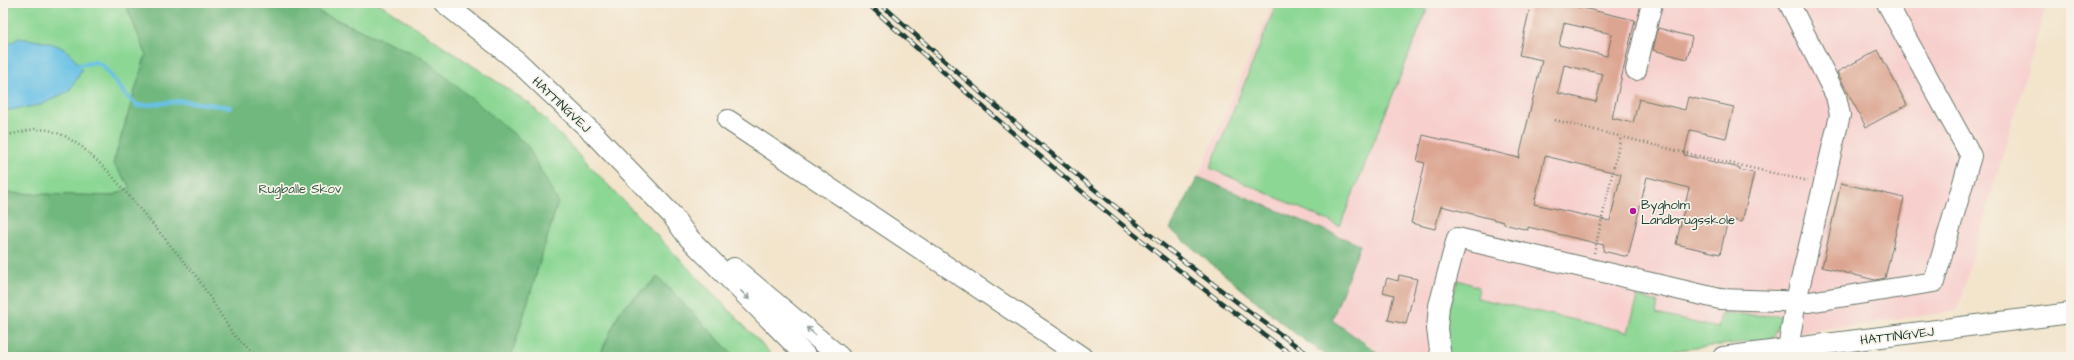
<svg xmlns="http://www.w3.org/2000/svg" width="2074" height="360" viewBox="0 0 2074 360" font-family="'Architects Daughter',sans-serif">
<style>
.built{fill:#f7d0ce}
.green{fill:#8cd794;stroke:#568a64}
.forest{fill:#71b87e;stroke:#487a59}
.water{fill:#68c1e5;stroke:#447f8c}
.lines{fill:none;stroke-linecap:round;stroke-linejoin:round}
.stream{stroke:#68c1e5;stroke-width:4.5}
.building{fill:#dca591;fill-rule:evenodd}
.minor-casing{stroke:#697769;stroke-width:22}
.path{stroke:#697769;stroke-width:2.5;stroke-dasharray:1 3;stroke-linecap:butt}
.minor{stroke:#fff;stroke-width:20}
.rail-casing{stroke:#1f3d34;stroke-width:4.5}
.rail{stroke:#f7f3e8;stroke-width:3;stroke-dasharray:9;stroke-linecap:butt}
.oneway{stroke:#8f9e9a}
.poi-dot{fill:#b5179e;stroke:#f7f3e8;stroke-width:1.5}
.labels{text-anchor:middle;stroke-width:3.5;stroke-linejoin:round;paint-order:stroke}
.street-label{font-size:13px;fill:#1f3d34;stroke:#f7f3e8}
.park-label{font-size:13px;fill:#355c47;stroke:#f7f3e8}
.poi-label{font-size:13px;fill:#1f3d34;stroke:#f7f3e8;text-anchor:start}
</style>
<rect width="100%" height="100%" fill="#f7f3e8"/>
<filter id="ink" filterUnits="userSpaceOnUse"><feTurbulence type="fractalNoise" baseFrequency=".025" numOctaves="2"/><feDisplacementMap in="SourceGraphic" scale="8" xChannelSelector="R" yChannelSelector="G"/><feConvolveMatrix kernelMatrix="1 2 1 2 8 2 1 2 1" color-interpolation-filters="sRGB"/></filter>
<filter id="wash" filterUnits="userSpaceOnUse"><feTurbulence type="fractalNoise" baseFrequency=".012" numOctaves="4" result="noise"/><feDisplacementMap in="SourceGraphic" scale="16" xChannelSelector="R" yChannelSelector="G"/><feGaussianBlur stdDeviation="0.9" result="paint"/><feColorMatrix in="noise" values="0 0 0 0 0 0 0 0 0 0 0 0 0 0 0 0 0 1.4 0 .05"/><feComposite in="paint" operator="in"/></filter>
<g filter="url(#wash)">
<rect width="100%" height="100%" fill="#f3e4cc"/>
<polygon class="built" points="1273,3 2047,3 1957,311 1810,331 1773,339 1783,316 1718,328 1656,314 1638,297 1629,333 1477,298 1448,357 1388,357 1332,320 1360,245 1198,177"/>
<g class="green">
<polygon points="3,3 125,3 146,54 113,164 131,187 112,196 3,193"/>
<polygon points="298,3 379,3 530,104 774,357 735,357 658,277 621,309 599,357 511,357 558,202 422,57"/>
<polygon points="1277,3 1410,3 1427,10 1340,226 1210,168"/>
<path d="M1458,280l21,7 -2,11 151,34 10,-35 20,5 -2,12 62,14 3,-14 62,2 -10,23 -156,18h-169c-9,-25 2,-53 10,-77z"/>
</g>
<g class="forest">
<polygon points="125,3 298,3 422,57 527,145 558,202 511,357 3,357 3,193 112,196 131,187 113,164 146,54"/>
<polygon points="1198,177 1360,245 1332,320 1384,357 1329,357 1293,332 1170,229"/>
<polygon points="658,277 735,357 599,357 621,309"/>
</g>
<path class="water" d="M19,38c30,5 47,3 63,32l-13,21 -28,14 -38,6v-63z"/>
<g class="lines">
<polyline class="stream" points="79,65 95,62 102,65 126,95 138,106 182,101 230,107"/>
</g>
<g id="blocks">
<g class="building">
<path d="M1531,3h30l74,17 -23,98 21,5 6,-24 46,11 3,-13 46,10 -8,31 -36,-8 -6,25 56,13v2l14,3 -12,49 -14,-3 -8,35 -44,-10 13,-56 -42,-11 -19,80 -25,-6 1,-6 -76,-18v3l-24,-6v-2l-63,-16 -6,23 -24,-6 14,-60 -8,-2 6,-26 96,23 23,-98 -23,-5zM1564,23l48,11 -5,22 -48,-11zM1564,65l39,9 -7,28 -38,-9zM1545,156l76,18 -11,47 -76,-17z"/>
<polygon points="1658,28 1692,37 1687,59 1653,50"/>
<polygon points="1878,50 1907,105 1866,127 1837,72"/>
<polygon points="1841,183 1904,198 1885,278 1875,280 1822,267"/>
<polygon points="1399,275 1417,279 1406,324 1388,320 1394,295 1383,292 1387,278 1398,281"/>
</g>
</g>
</g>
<g filter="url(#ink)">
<use href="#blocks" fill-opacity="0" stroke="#697769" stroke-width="1"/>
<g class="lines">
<g class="minor-casing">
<g id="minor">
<polyline points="444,3 517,61 593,133 671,214 688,237 807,357"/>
<polyline points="1636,70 1652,3"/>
<polyline points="728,120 1082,357"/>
<polyline points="734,268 840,357"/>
<polyline points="1788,349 1796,301 1840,115 1836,96 1789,3"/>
<polyline points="1441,357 1437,329 1439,306 1457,238 1720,299 1809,302 1934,282 1971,156 1887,3"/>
<polyline points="1723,357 2071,313"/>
</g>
</g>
<g class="path">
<polyline points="1555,120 1686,153 1808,181"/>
<polyline points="3,136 35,129 49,130 65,136 82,147 108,171 197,277 233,334 254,357"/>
<polyline points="1594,253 1621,136"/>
</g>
<use href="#minor" class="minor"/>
<g class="rail-casing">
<g id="rail">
<path d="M867,3c137,125 277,246 428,354"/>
<path d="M880,3c138,125 280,246 432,354"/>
</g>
</g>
<use href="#rail" class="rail"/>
</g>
<defs><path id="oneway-shaft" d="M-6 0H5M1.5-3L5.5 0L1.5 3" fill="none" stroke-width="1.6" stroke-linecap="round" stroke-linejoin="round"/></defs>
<g class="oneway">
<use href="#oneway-shaft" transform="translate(745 295) rotate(45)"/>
<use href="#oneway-shaft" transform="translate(811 331) rotate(-140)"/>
</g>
</g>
<circle class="poi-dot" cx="1633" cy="211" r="4"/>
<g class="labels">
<g class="street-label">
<text transform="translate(562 104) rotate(43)" y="5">HATTINGVEJ</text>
<text transform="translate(1897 335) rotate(-7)" y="5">HATTINGVEJ</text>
</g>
<g class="park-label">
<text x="300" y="193">Rugballe Skov</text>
</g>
<g class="poi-label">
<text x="1641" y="209">Bygholm<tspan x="1641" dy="15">Landbrugsskole</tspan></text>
</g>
</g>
<rect width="2074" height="360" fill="none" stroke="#f7f3e8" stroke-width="16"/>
</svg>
